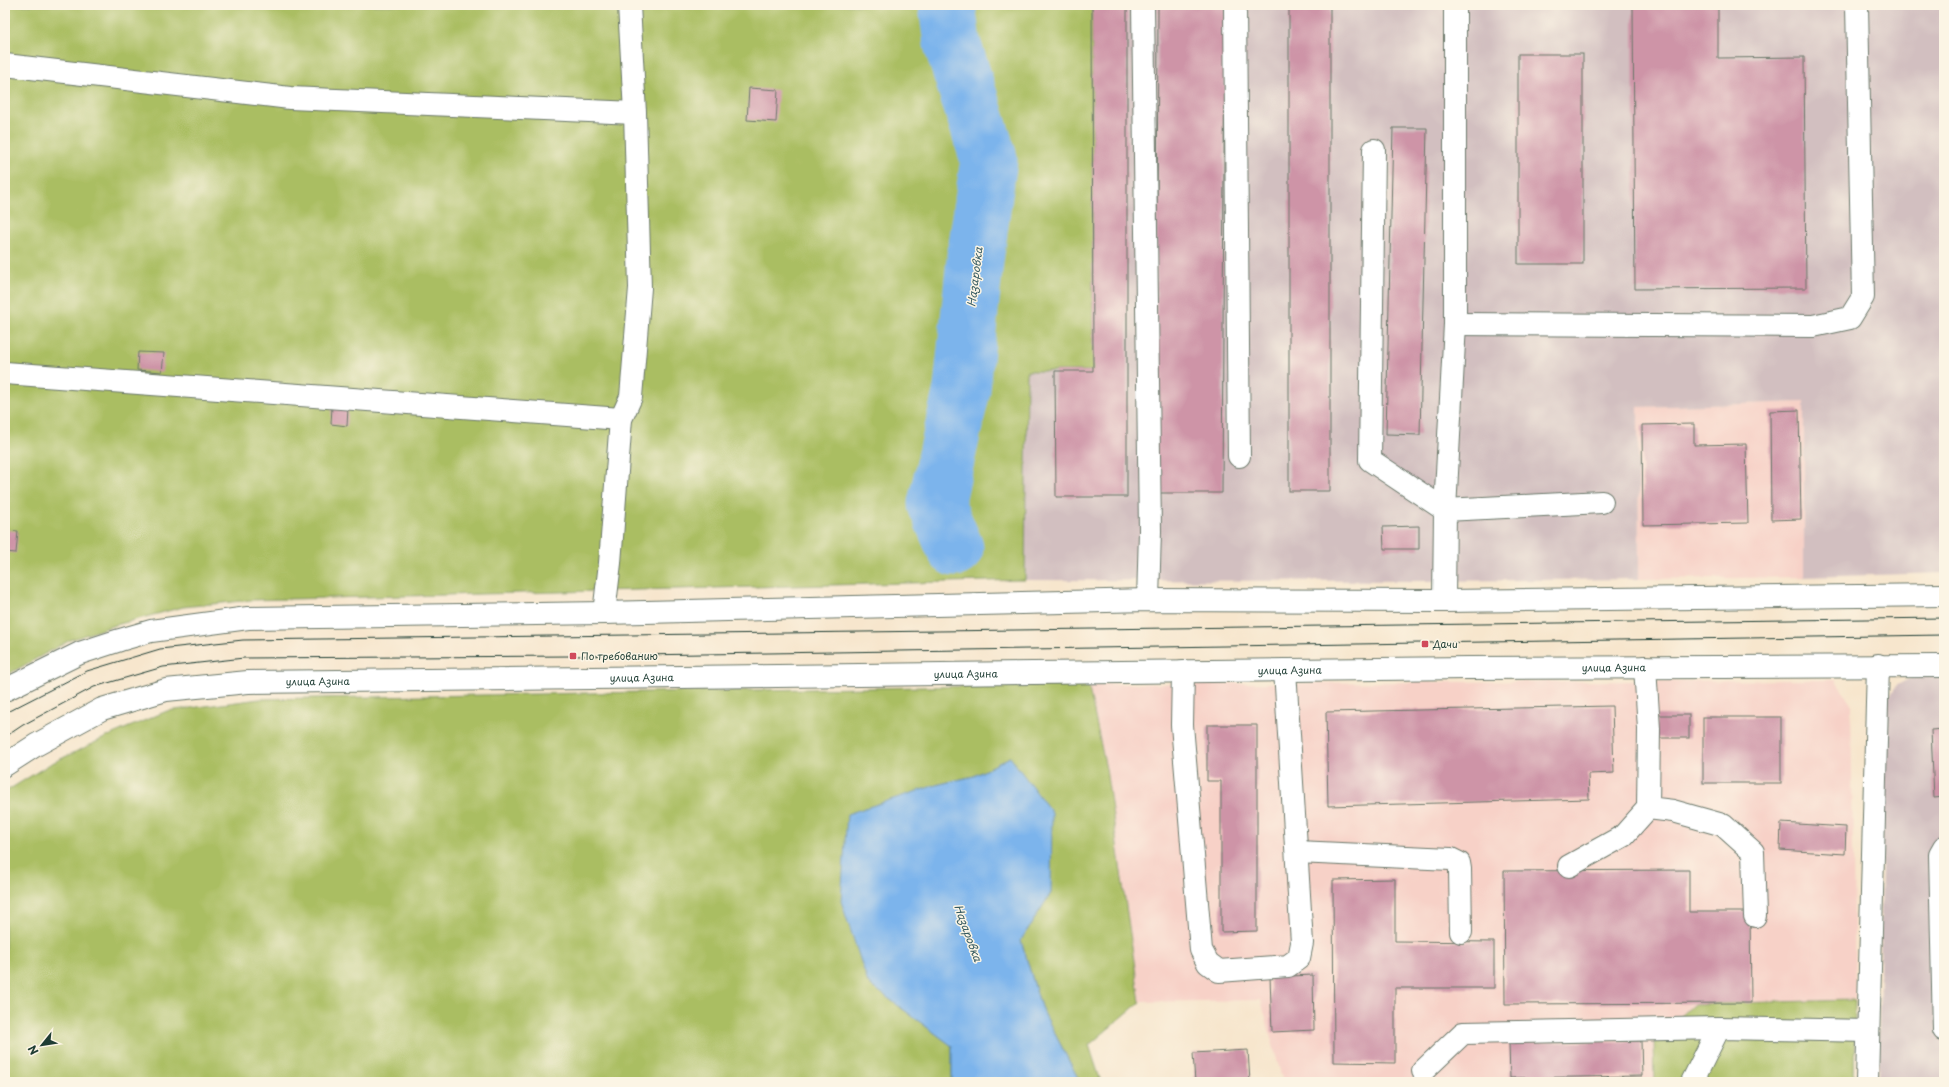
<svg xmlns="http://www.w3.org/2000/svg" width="1949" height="1087" viewBox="0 0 1949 1087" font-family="'Playpen Sans',sans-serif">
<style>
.built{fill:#f7d1c7}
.industrial{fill:#d2bfc0}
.green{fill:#aabe62;stroke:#647e4b}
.water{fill:#7cb4ec;stroke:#4e7890}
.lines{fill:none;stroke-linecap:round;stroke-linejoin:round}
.river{stroke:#7cb4ec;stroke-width:57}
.building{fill:#ce94a7}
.minor-casing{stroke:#6b786a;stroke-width:24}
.minor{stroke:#fff;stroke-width:22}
.tram{stroke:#1f3d34;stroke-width:1}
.poi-dot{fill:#d1495b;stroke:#fcf5e5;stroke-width:1.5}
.labels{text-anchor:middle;stroke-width:3;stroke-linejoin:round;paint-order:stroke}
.poi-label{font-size:10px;fill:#1f3d34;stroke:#fcf5e5;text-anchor:start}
.street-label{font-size:10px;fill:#1f3d34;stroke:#fcf5e5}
.water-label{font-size:11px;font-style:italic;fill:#365b62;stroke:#fcf5e5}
</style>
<rect width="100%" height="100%" fill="#fcf5e5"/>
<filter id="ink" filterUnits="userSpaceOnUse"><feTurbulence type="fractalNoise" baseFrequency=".025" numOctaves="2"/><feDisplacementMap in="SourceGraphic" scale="8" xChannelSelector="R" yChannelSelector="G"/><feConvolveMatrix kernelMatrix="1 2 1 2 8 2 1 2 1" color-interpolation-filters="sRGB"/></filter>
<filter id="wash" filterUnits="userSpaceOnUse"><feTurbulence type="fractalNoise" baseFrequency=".012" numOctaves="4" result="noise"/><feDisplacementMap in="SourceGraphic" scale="16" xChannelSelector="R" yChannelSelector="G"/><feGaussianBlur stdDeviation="0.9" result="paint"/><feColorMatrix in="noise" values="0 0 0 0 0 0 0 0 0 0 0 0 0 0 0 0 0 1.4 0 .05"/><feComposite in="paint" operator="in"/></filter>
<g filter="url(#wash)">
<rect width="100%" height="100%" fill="#f7e6cd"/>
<g class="built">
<polygon points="1804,402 1804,577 1639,579 1638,407"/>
<polygon points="1835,680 1851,703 1855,1000 1694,1004 1654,1042 1655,1082 1283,1082 1261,1000 1140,1002 1106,769 1088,684"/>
</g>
<g class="industrial">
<polygon points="1092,5 1944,5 1944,573 1804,577 1804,402 1638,407 1639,579 1423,581 1025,580 1027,371 1092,371"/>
<polygon points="1914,676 1944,676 1944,1082 1878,1082 1885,704 1896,686"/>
</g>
<g class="green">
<polygon points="5,5 1092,5 1093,371 1027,371 1025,580 251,600 183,607 112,626 70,640 5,676"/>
<polygon points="1088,684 1106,769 1140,1002 1089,1045 1101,1082 1080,1082 1041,1007 1021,940 1051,893 1010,757 974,776 936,785 868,983 952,1046 952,1082 5,1082 5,792 50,764 115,733 167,711 260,699"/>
<polygon points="1855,1000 1854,1082 1655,1082 1654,1042 1694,1004"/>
</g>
<polygon class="water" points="1010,757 1052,813 1051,893 1021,940 1041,1007 1080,1082 952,1082 952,1046 868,983 841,901 847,814 936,785 974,776"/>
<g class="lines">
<polyline class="river" points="947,5 952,43 989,159 975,260 962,389 936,504 955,548"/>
</g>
<g id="blocks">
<g class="building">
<polygon points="1092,5 1127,5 1127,497 1056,497 1055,371 1093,371"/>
<polygon points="1158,5 1225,5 1222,493 1156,493"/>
<rect x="1289" y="5" width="41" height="486"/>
<polygon points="1633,5 1718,5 1718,58 1804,57 1806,288 1635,289"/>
<rect x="1518" y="54" width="65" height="210"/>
<polygon points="749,88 778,90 776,122 747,120"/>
<polygon points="1393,128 1427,128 1420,435 1386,434"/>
<polygon points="138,352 164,353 162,372 137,370"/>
<polygon points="332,407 348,408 347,426 331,424"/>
<polygon points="1799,410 1801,519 1771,520 1770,411"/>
<polygon points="1694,424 1694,445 1746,444 1748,523 1643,525 1642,425"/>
<polygon points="1419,526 1419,549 1384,549 1383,527"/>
<polygon points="5,530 18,531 16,553 5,552"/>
<polygon points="1612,706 1614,773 1588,774 1589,799 1328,806 1326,712"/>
<rect x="1656" y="715" width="33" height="23"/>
<rect x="1703" y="717" width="78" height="66"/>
<polygon points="1207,725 1257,725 1257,931 1221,932 1221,781 1207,781"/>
<polygon points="1944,729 1944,797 1934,798 1931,730"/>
<polygon points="1781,823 1846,827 1845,854 1780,850"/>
<polygon points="1689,870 1689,912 1750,912 1751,1003 1505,1004 1504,871"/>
<polygon points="1395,879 1395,941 1494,942 1494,988 1395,988 1395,1063 1334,1062 1333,880"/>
<polygon points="1313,975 1314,1030 1272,1032 1270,977"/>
<polygon points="1641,1041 1642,1076 1510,1078 1509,1043"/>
<polygon points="1248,1050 1250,1082 1195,1082 1193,1053"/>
</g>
</g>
</g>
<g filter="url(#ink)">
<use href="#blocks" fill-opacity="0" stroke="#6b786a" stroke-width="1"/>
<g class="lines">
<g class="minor-casing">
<g id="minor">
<polyline points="1143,5 1150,531 1148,600"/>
<polyline points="1235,5 1239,456"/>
<polyline points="5,65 290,98 635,113"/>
<polyline points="1374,150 1370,460 1445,510 1602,502"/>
<polyline points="1455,324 1813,326 1850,318 1863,297 1857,5"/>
<polyline points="5,373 621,419"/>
<polyline points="1444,601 1445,510 1455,324 1455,5"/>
<polyline points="604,613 610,563 621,419 631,397 640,288 635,113 629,5"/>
<polyline points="1645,667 1649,729 1648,808 1673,811 1723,825 1753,852 1755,916"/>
<polyline points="1183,671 1182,725 1201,950 1208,963 1219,971 1288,966 1299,958 1302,943 1285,670"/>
<polyline points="5,690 80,653 120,640 151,631 248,618 604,613 1148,600 1444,601 1944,595"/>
<path id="s1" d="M5,765l31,-20 66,-36 64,-19 82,-8 1220,-14 476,-2"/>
<polyline points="1944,847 1940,854 1944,1030"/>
<polyline points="1297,852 1451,859 1459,863 1460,869 1461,932"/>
<polyline points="1569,866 1623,836 1648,808"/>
<polyline points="1423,1071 1463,1033 1719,1028"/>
<polyline points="1692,1082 1719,1028 1868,1031"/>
<polyline points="1867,1082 1878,665"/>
</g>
</g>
<use href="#minor" class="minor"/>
<g class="tram">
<polyline points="5,713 87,671 160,649 243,640 1944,618"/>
<polyline points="5,737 23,725 94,687 163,667 244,658 573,656 1944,635"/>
</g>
</g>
</g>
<g class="poi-dot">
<rect x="1421" y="640" width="8" height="8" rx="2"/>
<rect x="569" y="652" width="8" height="8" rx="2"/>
</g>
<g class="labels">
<g class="poi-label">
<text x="1433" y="648">Дачи</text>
<text x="581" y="660">По требованию</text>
</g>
<g class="street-label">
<text dy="4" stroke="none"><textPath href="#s1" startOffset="1627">улица Азина</textPath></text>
<text dy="4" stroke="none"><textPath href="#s1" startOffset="1303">улица Азина</textPath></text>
<text dy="4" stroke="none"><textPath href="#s1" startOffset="979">улица Азина</textPath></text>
<text dy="4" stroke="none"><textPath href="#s1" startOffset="655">улица Азина</textPath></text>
<text dy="4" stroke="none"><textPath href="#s1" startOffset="331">улица Азина</textPath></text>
</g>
<g class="water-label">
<text transform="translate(975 277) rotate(-83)" y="4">Назаровка</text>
<text transform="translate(968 933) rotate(70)" y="4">Назаровка</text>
</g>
</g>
<rect width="1949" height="1087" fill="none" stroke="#fcf5e5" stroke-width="20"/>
<g transform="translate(42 1045) rotate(240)" stroke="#fcf5e5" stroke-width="3" paint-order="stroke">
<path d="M0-3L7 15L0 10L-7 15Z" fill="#1f3d34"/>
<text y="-6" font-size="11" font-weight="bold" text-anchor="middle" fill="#1f3d34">N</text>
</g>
</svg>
